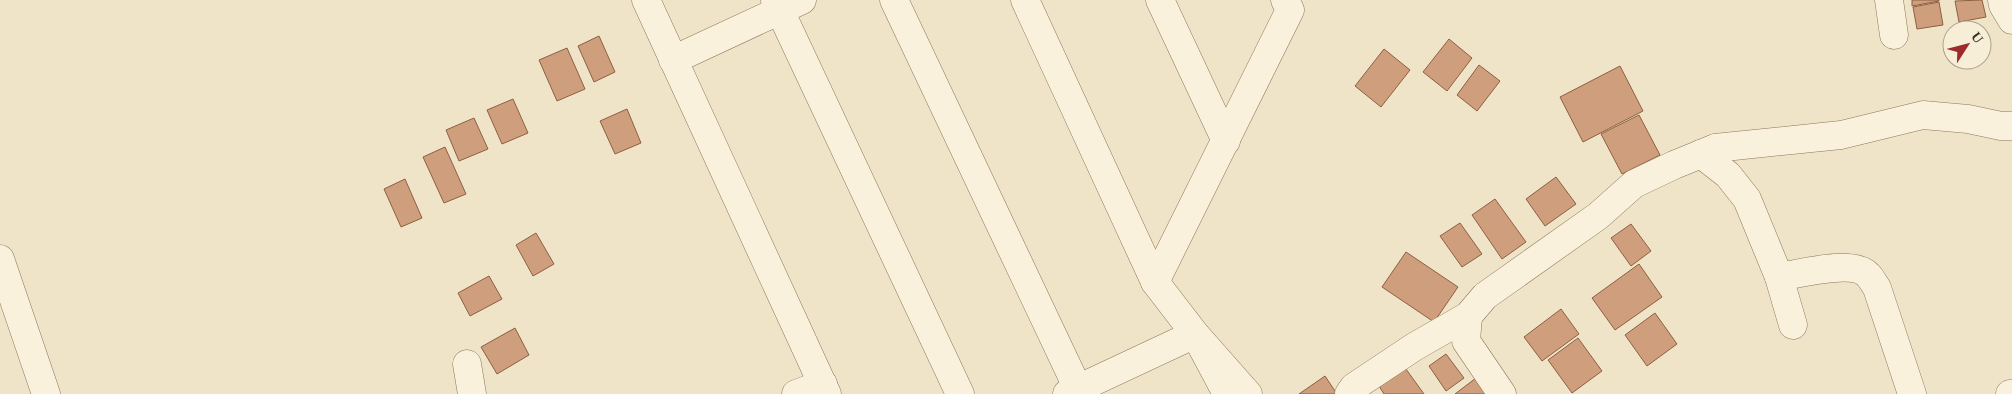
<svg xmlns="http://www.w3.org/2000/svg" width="2012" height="394" viewBox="0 0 2012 394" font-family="Georgia,serif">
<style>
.building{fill:#cf9f7d;stroke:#8d5f41}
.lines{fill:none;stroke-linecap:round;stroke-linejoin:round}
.minor-casing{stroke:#8d765c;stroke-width:29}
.tertiary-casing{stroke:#8d765c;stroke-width:29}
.minor{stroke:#faf1dc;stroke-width:28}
.tertiary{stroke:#faf1dc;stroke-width:28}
</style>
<rect width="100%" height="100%" fill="#f0e4c8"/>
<g class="building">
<polygon points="1912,0 1939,0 1939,1 1912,6"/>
<polygon points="1982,0 1986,17 1959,22 1955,1"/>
<polygon points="1939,2 1943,25 1917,29 1913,7"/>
<polygon points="599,36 615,72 594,82 578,46"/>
<polygon points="1449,39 1472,58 1447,91 1423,72"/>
<polygon points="567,48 585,89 557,101 539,60"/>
<polygon points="1384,49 1410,70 1381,107 1355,86"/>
<polygon points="1479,65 1500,81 1477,111 1457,95"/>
<polygon points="1620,66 1643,111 1583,142 1560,97"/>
<polygon points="513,99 528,133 502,144 487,110"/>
<polygon points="627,109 641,143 615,154 600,121"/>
<polygon points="1639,115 1660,155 1622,174 1601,134"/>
<polygon points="474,118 488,149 459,161 446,130"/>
<polygon points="445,147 466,194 444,203 423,157"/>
<polygon points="1556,177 1576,204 1545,226 1526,199"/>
<polygon points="405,179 422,218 401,227 384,189"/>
<polygon points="1495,199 1526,242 1502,259 1472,215"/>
<polygon points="1460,223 1482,254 1462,267 1440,236"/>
<polygon points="1631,224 1651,251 1631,266 1611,238"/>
<polygon points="536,233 554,264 533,276 516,245"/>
<polygon points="1406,252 1458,287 1434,322 1382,287"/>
<polygon points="1639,264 1662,297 1615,330 1592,298"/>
<polygon points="489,276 502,299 470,316 458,293"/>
<polygon points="1561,309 1579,334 1542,361 1524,337"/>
<polygon points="1655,313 1677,344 1647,366 1625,335"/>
<polygon points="515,328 529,355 497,374 481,347"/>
<polygon points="1578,338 1602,371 1572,393 1548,360"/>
<polygon points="1446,354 1464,378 1446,391 1429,366"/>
<polygon points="1403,365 1424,394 1384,394 1377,383"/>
<polygon points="1325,376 1337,394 1299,394"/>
<polygon points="1476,378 1488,394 1455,394"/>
</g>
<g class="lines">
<g class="minor-casing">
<g id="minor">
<polyline points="646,0 827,394"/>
<polyline points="775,0 960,394"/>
<polyline points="894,0 1078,389"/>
<polyline points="1025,0 1155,282 1195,334 1067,394"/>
<polyline points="1160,0 1226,141"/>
<polyline points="1889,0 1894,35"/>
<polyline points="2002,0 2003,5 2012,20"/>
<polyline points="673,60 802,0"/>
<path d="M1701,154l27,21 19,24 32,78c20,-3 74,-18 89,-2 4,4 6,9 9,13l35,106"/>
<polyline points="1779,277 1793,325"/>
<polyline points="1155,282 1290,10 1285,0"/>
<polyline points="1468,316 1466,341 1502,394"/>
<polyline points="467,364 472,394"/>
<polyline points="796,394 823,384"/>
<polyline points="1227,394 1195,334 1248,394"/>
<polyline points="1349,394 1354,387 1414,347 1468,316 1485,296 1598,216 1634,184 1674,165 1701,154 1715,148 1841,135 1923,115 1968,119 2001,126 2012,126"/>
<polyline points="2010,394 2012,394"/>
</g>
</g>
<g class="tertiary-casing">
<polyline id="tertiary" points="0,259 46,394"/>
</g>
<use href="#minor" class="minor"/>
<use href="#tertiary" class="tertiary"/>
</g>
<g transform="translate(1967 45) rotate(54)"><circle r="24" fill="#f7eed8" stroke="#ada18e"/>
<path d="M0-4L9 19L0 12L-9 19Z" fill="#9e2a2b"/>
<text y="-8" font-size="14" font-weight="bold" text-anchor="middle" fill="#3d2e20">U</text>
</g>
</svg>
